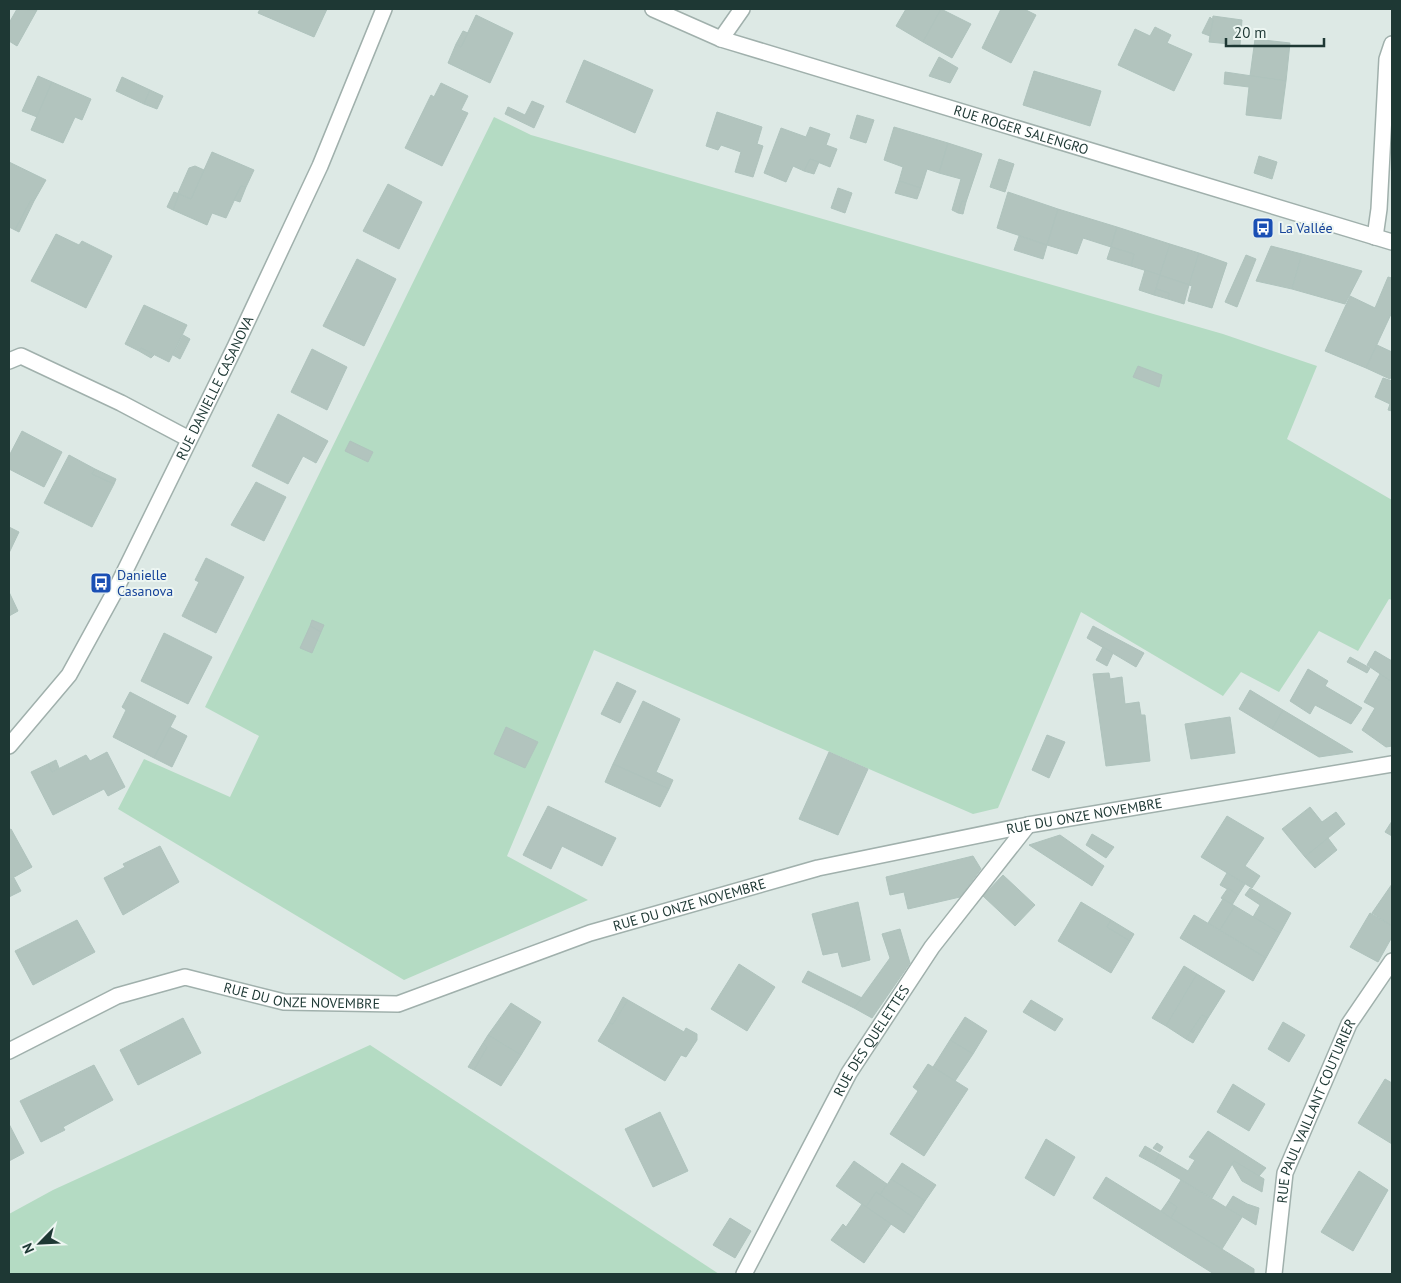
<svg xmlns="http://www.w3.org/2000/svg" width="1401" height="1283" viewBox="0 0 1401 1283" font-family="'PT Sans',sans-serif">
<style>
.green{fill:#b4dbc3}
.building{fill:#b2c4be;stroke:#afc3bd}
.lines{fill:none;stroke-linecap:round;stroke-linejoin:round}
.minor-casing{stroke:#a0b0ac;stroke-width:18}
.tertiary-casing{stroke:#a0b0ac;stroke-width:18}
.minor{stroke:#fff;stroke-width:15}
.tertiary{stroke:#fff;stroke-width:15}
.labels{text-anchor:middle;stroke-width:4;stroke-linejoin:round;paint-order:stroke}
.street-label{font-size:14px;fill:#1e3834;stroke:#edf6f2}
.transit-label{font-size:14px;fill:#164399;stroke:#edf6f2;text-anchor:start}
</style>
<rect width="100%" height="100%" fill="#dde9e5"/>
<g class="green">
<polygon points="494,117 531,135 1223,334 1317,366 1287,439 1392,500 1392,600 1389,599 1358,651 1319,631 1279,692 1241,672 1223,696 1081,612 998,808 973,814 594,650 507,856 588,900 404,980 118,809 144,759 230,797 259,736 205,707"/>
<polygon points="370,1045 719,1274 9,1274 9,1214 53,1190"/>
</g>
<g class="building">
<polygon points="17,9 37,10 17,46 9,41 9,23"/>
<polygon points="260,9 327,9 314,37 258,13"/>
<polygon points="906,9 941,9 923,42 896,26"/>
<polygon points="941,9 971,24 952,58 923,42"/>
<polygon points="1001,9 1024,9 1036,15 1011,63 982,48"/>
<polygon points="476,15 513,33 490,83 448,63 456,44 461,47"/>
<polygon points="1213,16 1242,20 1240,45 1209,42"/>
<polygon points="1210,17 1213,20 1210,36 1202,33"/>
<polygon points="1155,27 1171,35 1167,43 1192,54 1174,91 1118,65 1135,29 1150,36"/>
<polygon points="463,31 468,33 461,47 456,44"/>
<polygon points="1255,39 1290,43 1286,81 1250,76"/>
<polygon points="939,57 958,68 950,83 929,76"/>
<polygon points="584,60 653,90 635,133 566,102"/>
<polygon points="1034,71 1101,91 1090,126 1023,105"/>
<polygon points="1225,72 1286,81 1281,119 1246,115 1249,87 1224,84"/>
<polygon points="38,76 52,82 37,117 22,111"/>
<polygon points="122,77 150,90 144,104 116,91"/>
<polygon points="52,82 91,99 82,120 75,117 63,143 31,130"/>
<polygon points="441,83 468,96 461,110 468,113 442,166 405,148 431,95 434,97"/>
<polygon points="150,90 163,96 157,109 144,104"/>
<polygon points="532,101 544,106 534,128 505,114 508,107 525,115"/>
<polygon points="717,112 762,127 757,144 763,146 753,177 735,172 741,152 721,145 718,150 706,146"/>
<polygon points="857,115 874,120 866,143 850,138"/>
<polygon points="810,127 830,134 826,145 837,149 830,167 810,159 804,171 793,166 786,182 764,173 781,128 806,137"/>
<polygon points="894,127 948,143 939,173 927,169 921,188 899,181 903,167 884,160"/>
<polygon points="948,143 982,154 966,202 962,201 958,213 952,210 961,179 939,173"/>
<polygon points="212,152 254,170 246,187 241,186 226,218 212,213 207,225 173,210 179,194 191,199"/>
<polygon points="1259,156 1277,162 1272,179 1254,173"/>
<polygon points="810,159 819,162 814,174 804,171"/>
<polygon points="999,159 1014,164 1005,192 990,187"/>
<polygon points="9,162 46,180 34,201 31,200 15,230 9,227"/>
<polygon points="195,166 204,170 191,199 178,193 189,168"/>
<polygon points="899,181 921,188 917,199 895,193"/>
<polygon points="388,184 422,202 399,249 363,231"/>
<polygon points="241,186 246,187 240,202 234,200"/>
<polygon points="838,188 852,193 845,213 831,208"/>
<polygon points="174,192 179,194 173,210 167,207"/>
<polygon points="1008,192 1058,209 1047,245 997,228"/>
<polygon points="31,200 34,201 19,232 15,230"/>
<polygon points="962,201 966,202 963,214 958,213"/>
<polygon points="1058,209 1117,227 1111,247 1083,238 1077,254 1047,245"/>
<polygon points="1117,227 1170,244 1160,275 1131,266 1134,254 1111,247"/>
<polygon points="56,234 79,245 82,241 112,256 86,308 31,281"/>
<polygon points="1019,236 1047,245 1043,259 1014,250"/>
<polygon points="1170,244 1199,253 1189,285 1160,275"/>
<polygon points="1271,246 1302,254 1292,289 1256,281"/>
<polygon points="1111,247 1134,254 1131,266 1107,259"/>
<polygon points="1199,253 1227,263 1212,308 1188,301 1192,286 1189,285"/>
<polygon points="1302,254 1362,271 1345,304 1292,289"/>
<polygon points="1246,255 1256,259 1237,307 1225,302"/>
<polygon points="357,259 396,279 364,346 323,326"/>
<polygon points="1145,270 1160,275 1154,295 1139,290"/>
<polygon points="1160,275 1189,285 1184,304 1168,299 1169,293 1156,289"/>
<polygon points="1388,277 1392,278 1392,312 1366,368 1325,351 1350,296 1375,308"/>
<polygon points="1156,289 1169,293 1168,299 1154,295"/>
<polygon points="144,305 187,325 169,362 141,348 139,351 125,344"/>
<polygon points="183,335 190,339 180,359 173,355"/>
<polygon points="1377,345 1392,352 1392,373 1390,379 1366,368"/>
<polygon points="141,348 154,355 151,358 139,351"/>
<polygon points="312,349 347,367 327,410 291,392"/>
<polygon points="1138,366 1162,375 1159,387 1133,377"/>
<polygon points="1383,378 1392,381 1392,411 1388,410 1390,404 1375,397"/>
<polygon points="278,414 328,441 316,463 303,456 288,484 252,466"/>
<polygon points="22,431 62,452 44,487 9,469 9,456"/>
<polygon points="350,441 373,452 368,462 345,451"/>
<polygon points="69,455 95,469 92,474 114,484 92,527 44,503"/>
<polygon points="95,469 116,479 114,484 92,474"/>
<polygon points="256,482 286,497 264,541 231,525"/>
<polygon points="9,527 19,532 9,553"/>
<polygon points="206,558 244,577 216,633 182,616 199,582 195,580"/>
<polygon points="9,592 18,611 9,616"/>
<polygon points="312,620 324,625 321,632 310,626"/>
<polygon points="310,626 321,632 312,653 300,648"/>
<polygon points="1093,626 1144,653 1136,667 1087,638"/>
<polygon points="164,633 212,657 188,704 141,681"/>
<polygon points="1103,647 1113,653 1107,666 1096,660"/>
<polygon points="1375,651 1392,661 1392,682 1367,665"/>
<polygon points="1350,657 1370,668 1367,673 1347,662"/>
<polygon points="1308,669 1328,681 1325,686 1362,708 1351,724 1315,705 1310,714 1290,701"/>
<polygon points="1109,673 1110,679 1122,677 1125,704 1139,702 1141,715 1145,715 1150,761 1106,766 1093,674"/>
<polygon points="1380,674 1392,682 1392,746 1386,747 1362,730 1375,708 1364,702"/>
<polygon points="617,682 636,691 620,723 601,714"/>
<polygon points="1250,690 1283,710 1272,729 1239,709"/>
<polygon points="130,692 176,716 154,758 113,737 126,710 122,707"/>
<polygon points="643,701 680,719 656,772 673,780 669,789 613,764"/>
<polygon points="1283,710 1353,752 1319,757 1272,729"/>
<polygon points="1230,717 1235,753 1191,759 1185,724"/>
<polygon points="170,727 187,736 172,767 154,758"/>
<polygon points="506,727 538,742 525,768 494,754"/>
<polygon points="1047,735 1065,742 1049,778 1032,770"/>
<polygon points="107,752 125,787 108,796 104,789 53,815 31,772 48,764 52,772 86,755 90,761"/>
<polygon points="829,752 868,769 838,835 799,819"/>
<polygon points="56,760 59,768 52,772 48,764"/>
<polygon points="613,764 669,789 660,807 605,782"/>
<polygon points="548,806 616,838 602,866 562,846 551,869 523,855"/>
<polygon points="1310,807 1322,822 1336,812 1345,824 1305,857 1282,829"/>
<polygon points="1227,816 1264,838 1245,866 1260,876 1252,888 1201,857"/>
<polygon points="1392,821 1392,836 1385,832"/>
<polygon points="11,829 32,867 9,880 9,830"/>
<polygon points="1092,834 1114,847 1106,858 1086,845"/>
<polygon points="1060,835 1104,866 1092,886 1029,845"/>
<polygon points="1328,838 1337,850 1315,868 1305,857"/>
<polygon points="160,846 179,882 123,915 104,878 125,867 123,864"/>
<polygon points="973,856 981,869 960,897 908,909 904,892 890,895 886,877"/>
<polygon points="1227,873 1245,884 1238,895 1220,885"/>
<polygon points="1003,875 1035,905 1015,926 983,896"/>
<polygon points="14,878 21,891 9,897 9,880"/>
<polygon points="1392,884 1392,926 1372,913"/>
<polygon points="1228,888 1238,895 1232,905 1221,898"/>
<polygon points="1250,888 1291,913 1280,933 1253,917 1260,905 1245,895"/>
<polygon points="1223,899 1235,906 1220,930 1208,923"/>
<polygon points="858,902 870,960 842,967 838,952 823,955 812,914"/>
<polygon points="1081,902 1111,920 1107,927 1130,941 1111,973 1058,941"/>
<polygon points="1235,906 1280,933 1266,958 1220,930"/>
<polygon points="1370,913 1392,926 1392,937 1378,962 1350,947"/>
<polygon points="1194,915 1266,958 1253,981 1180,938"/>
<polygon points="77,920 95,952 33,985 15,951"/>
<polygon points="1111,920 1134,934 1130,941 1107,927"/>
<polygon points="900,929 910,963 872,1018 854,1008 890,958 882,934"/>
<polygon points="739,964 775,987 747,1031 711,1009"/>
<polygon points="1184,966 1197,974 1166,1026 1152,1018"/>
<polygon points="808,971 862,998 854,1008 802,982"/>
<polygon points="1197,974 1225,991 1208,1018 1202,1015 1186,1039 1166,1026"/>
<polygon points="623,997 628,1000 613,1024 609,1023"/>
<polygon points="628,1000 684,1032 686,1028 697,1034 697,1040 686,1057 681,1055 665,1081 598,1041 609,1023 613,1024"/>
<polygon points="1031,1000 1063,1019 1055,1031 1023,1012"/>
<polygon points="511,1003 541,1022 521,1055 488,1035"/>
<polygon points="1202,1015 1208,1018 1193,1043 1186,1039"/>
<polygon points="965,1017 987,1031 973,1054 950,1040"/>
<polygon points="183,1018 201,1053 138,1085 120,1050"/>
<polygon points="1283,1022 1305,1035 1289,1062 1268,1049"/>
<polygon points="488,1035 521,1055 501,1086 474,1070 487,1047 483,1043"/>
<polygon points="950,1040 973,1054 955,1081 933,1067"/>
<polygon points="483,1043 487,1047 474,1070 468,1067"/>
<polygon points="928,1064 968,1089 924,1156 890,1134 918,1091 913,1087"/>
<polygon points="94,1065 113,1100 63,1127 65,1130 41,1142 20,1101"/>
<polygon points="1385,1079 1392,1083 1392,1144 1358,1123"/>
<polygon points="1233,1084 1265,1104 1249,1131 1217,1112"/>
<polygon points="660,1112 688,1171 653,1187 625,1129"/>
<polygon points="9,1124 24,1153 9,1161"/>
<polygon points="1208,1131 1266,1168 1259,1176 1234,1161 1212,1198 1154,1164 1159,1154 1188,1171 1195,1160 1189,1157"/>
<polygon points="1046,1139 1075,1157 1054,1196 1025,1178"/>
<polygon points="1157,1143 1163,1147 1160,1152 1153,1148"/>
<polygon points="1145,1146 1159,1154 1154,1164 1139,1156"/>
<polygon points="854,1161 887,1184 880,1195 876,1192 866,1207 836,1186"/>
<polygon points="1234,1161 1264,1179 1262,1192 1242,1181 1232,1164"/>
<polygon points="902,1163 936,1185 925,1201 891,1179"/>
<polygon points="1359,1171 1388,1190 1353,1251 1321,1232"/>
<polygon points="1106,1177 1254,1269 1254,1274 1214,1274 1093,1198"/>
<polygon points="891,1179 925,1201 914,1218 880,1195"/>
<polygon points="1181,1180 1242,1217 1222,1249 1171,1218 1177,1207 1168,1201"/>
<polygon points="876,1192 914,1218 904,1233 866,1207"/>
<polygon points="1233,1196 1247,1204 1259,1208 1256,1225 1226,1207"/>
<polygon points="1168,1201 1177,1207 1171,1218 1161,1211"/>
<polygon points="862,1204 891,1224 864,1263 831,1240 843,1224 846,1227"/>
<polygon points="730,1218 751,1231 735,1258 713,1245"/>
</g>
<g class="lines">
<g class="minor-casing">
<g id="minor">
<polyline points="721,39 742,9"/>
<polyline points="1375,237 1379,209 1387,59 1392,44"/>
<polyline points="9,361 21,356 121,403 189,439"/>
<path id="s1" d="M9,746l60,-71 45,-82 121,-246 85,-181 64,-157"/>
<path id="s2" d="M9,1051l108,-55 68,-19 99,25 114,2 192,-71 228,-65 210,-43 364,-61"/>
<path id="s3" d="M744,1274l105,-201 83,-126 96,-122"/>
<path id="s4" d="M1274,1274l11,-101 64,-149 43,-63"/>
</g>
</g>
<g class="tertiary-casing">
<g id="tertiary">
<path id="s5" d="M653,9l68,30 671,203"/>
</g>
</g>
<use href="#minor" class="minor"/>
<use href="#tertiary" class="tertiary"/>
</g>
<defs>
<g id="bus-square" transform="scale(1.125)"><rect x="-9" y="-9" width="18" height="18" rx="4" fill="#1a4fb4" stroke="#edf6f2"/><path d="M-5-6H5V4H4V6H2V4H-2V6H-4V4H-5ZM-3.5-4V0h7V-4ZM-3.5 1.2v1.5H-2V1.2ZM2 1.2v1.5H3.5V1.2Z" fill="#fff"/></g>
</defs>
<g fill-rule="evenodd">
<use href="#bus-square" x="1263" y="228"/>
<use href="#bus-square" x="101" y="583"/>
</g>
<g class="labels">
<g class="street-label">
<text dy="5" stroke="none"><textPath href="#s5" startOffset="388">RUE ROGER SALENGRO</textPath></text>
<text dy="5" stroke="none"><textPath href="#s1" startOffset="415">RUE DANIELLE CASANOVA</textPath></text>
<text dy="5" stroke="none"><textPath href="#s2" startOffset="1121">RUE DU ONZE NOVEMBRE</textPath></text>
<text dy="5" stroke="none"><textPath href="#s2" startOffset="716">RUE DU ONZE NOVEMBRE</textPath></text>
<text dy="5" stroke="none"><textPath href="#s2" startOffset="311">RUE DU ONZE NOVEMBRE</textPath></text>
<text dy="5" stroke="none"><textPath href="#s3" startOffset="266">RUE DES QUELETTES</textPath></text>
<text dy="5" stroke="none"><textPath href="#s4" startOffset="170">RUE PAUL VAILLANT COUTURIER</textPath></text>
</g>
<g class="transit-label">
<text x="1279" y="233">La Vallée</text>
<text x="117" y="580">Danielle<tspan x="117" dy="16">Casanova</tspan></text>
</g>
</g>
<rect width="1401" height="1283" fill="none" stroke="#1e3834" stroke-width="20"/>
<g transform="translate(40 1243) rotate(246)" stroke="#edf6f2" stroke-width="4" paint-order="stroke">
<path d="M0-4L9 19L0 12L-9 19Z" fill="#1e3834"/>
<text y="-8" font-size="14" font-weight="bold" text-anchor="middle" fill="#1e3834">N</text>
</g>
<path d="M1226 38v8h98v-8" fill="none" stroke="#1e3834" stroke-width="2.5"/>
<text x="1234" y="38" font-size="15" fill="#1e3834" stroke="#edf6f2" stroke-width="4" paint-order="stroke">20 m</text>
</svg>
